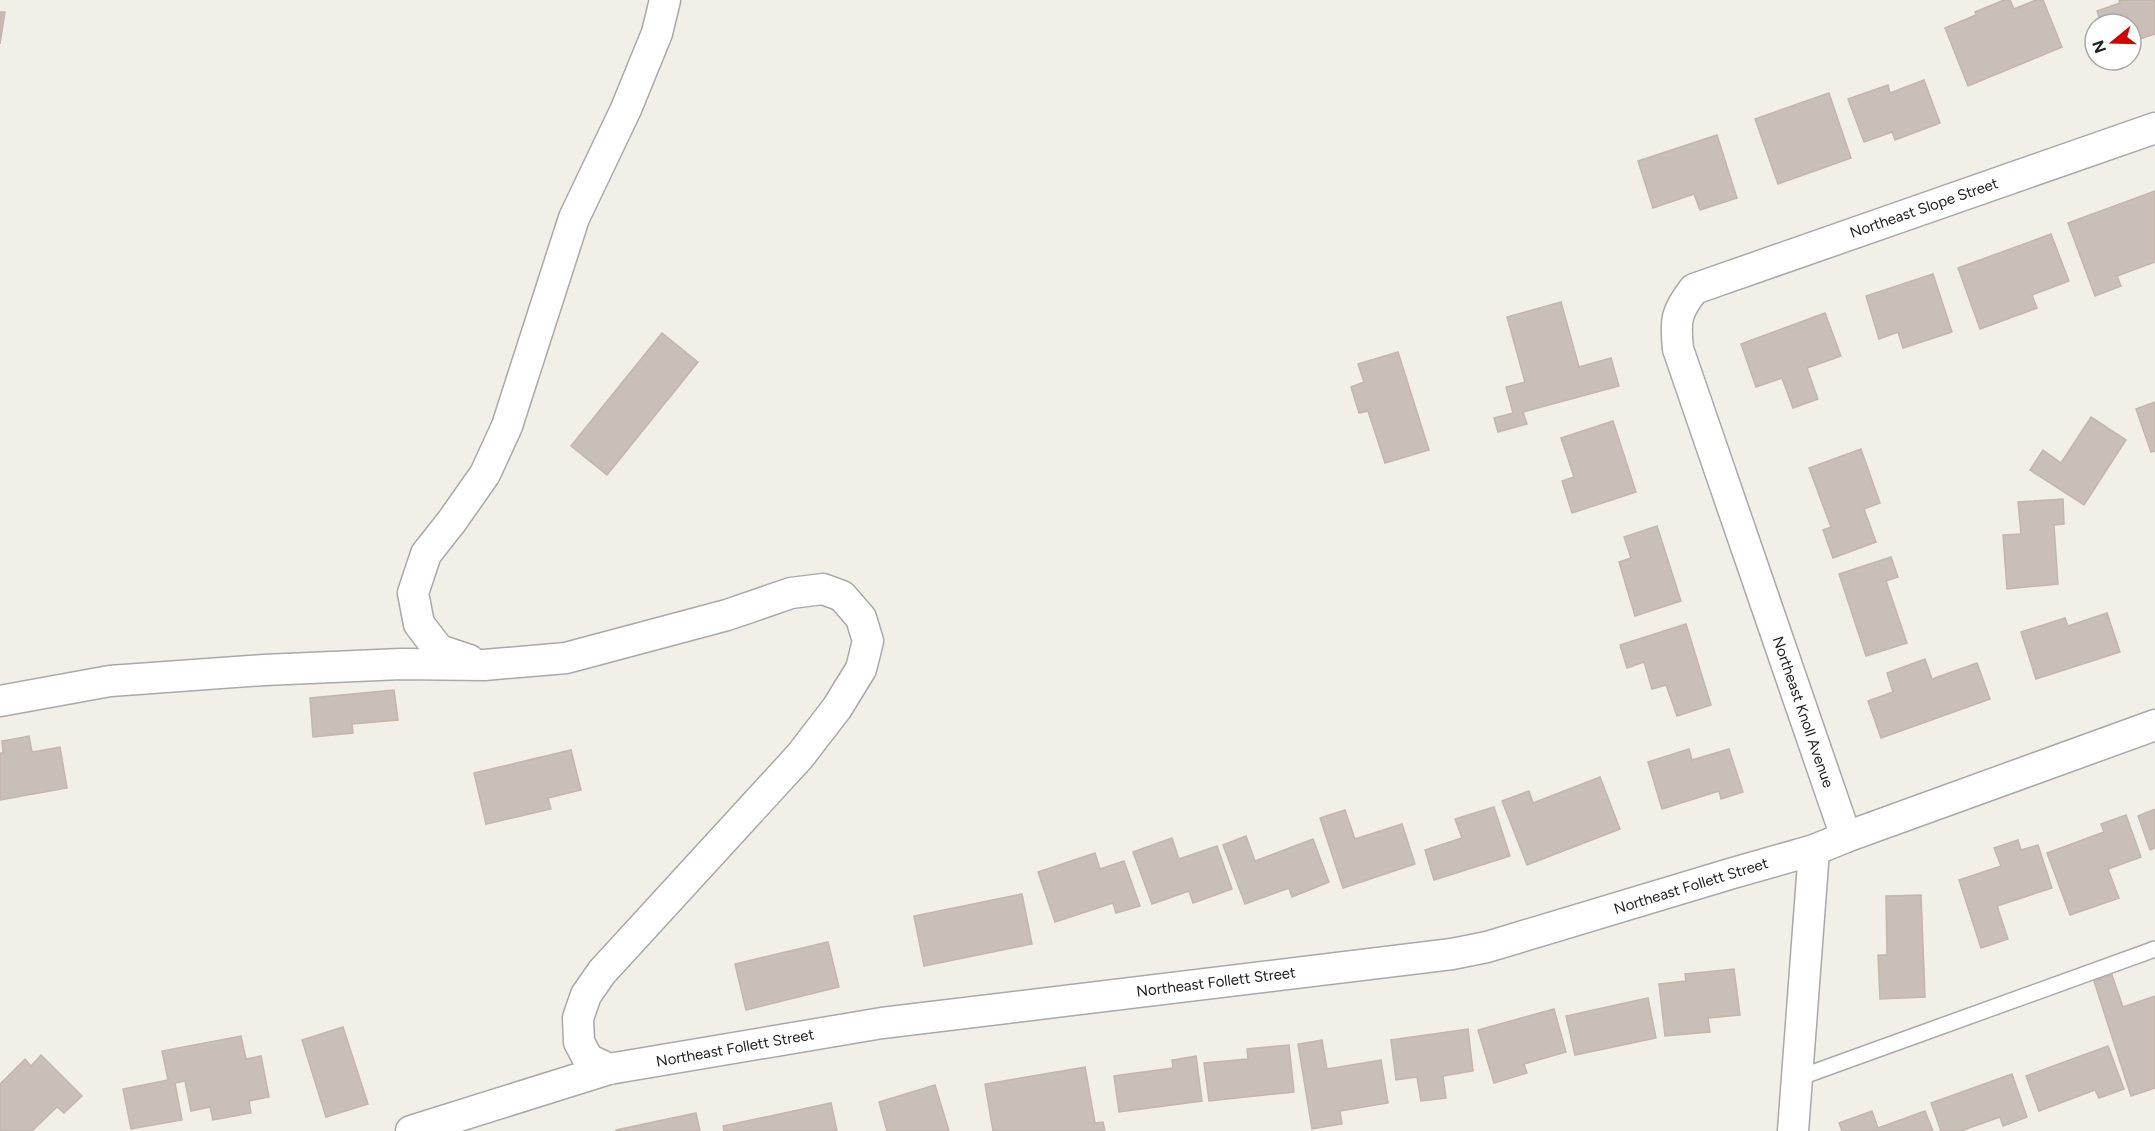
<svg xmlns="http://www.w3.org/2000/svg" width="2155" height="1131" viewBox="0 0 2155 1131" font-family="Figtree,sans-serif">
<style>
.building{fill:#c7bfb8;stroke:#c4b6ab;stroke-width:1.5}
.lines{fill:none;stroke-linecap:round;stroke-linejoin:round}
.lane-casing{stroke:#a9a9a9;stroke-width:18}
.street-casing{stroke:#a9a9a9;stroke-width:33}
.lane{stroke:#fff;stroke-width:15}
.street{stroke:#fff;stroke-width:30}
.labels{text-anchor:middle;stroke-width:5;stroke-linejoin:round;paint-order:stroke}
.street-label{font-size:15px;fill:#222;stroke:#fff}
</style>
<rect width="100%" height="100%" fill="#f2efe9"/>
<g class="building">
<polygon points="2004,0 2010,0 2014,9 2036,0 2043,0 2062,47 1968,86 1945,28 1976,15 1975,12"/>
<polygon points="2119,0 2155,0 2155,34 2131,42 2131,24 2101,24 2097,11 2120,3"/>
<polygon points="0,12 5,12 0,44"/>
<polygon points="1924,80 1940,123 1895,140 1892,132 1864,142 1848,99 1888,85 1890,93"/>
<polygon points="1829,93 1851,158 1778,184 1755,119"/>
<polygon points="1717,135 1737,198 1700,210 1694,194 1653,208 1638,161"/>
<polygon points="2155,191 2155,262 2117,276 2121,286 2095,296 2068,223"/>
<polygon points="2051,234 2069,281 2032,295 2037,308 1980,329 1958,268"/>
<polygon points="1933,274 1952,332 1903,348 1898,332 1879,339 1866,296"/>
<polygon points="1561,302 1579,367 1611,358 1619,386 1523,412 1527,424 1498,432 1494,418 1513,413 1506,387 1525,382 1507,317"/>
<polygon points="1825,313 1841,356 1807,368 1818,399 1793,408 1782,378 1756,387 1741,344"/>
<polygon points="662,333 698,362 607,475 571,446"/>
<polygon points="1398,352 1429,450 1385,463 1368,411 1359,413 1351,387 1364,382 1358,364"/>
<polygon points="2155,402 2155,451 2151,452 2136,409"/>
<polygon points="2091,417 2126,440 2084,505 2030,470 2043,450 2061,463"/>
<polygon points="1613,421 1636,492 1572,513 1562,481 1574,477 1561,438"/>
<polygon points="1861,449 1880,503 1864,509 1876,542 1833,558 1823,530 1831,527 1809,468"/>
<polygon points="2063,499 2064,524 2054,525 2058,584 2007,589 2003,535 2021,534 2018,502"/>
<polygon points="1657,526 1681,601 1635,616 1619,562 1631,558 1624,537"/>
<polygon points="1891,557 1898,577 1886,581 1907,643 1866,656 1839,574"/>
<polygon points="2107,613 2120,652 2036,679 2021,632 2065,618 2068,626"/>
<polygon points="1686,624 1711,705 1677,716 1666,685 1652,689 1644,662 1627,668 1620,645"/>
<polygon points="1925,659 1932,679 1977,663 1990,699 1881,738 1868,701 1893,692 1887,673"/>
<polygon points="394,690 398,720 352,724 353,733 313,737 310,698"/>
<polygon points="29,736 32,752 60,747 67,788 0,800 0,753 3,753 2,741"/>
<polygon points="1689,749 1692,760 1729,749 1743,792 1721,799 1719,791 1662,809 1648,762"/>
<polygon points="571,750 581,790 548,798 551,809 486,824 474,773"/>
<polygon points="1600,777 1620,829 1527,865 1502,801 1529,791 1533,803"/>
<polygon points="1494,807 1510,856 1434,880 1425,850 1462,838 1455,819"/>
<polygon points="2155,809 2155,848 2150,850 2138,816"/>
<polygon points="1345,810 1355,839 1402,824 1415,864 1343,888 1320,818"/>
<polygon points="2126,815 2141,857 2108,869 2119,898 2070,915 2047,853 2104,832 2101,824"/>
<polygon points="1246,836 1255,861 1313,839 1329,882 1292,897 1289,888 1245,904 1223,845"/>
<polygon points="1172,838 1179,859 1217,846 1232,889 1193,903 1189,891 1152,904 1133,852"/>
<polygon points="2018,840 2021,850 2038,845 2052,888 1997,906 2008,939 1981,948 1959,880 2001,866 1994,848"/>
<polygon points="1095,853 1100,869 1124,861 1140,906 1116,913 1113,903 1055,922 1038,872"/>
<polygon points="1022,894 1032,944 924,966 914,916"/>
<polygon points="1921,895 1925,997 1880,999 1878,955 1887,955 1886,896"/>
<polygon points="828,942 839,987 746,1010 735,964"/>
<polygon points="1734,969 1740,1015 1708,1018 1710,1032 1665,1036 1659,984 1686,981 1685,974"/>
<polygon points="2112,975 2123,1007 2155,996 2155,1088 2131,1096 2094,981"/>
<polygon points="1648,998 1656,1038 1575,1055 1566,1016"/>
<polygon points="1554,1009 1566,1052 1524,1064 1527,1073 1494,1083 1478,1030"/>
<polygon points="343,1027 368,1104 326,1117 302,1040"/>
<polygon points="1468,1029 1473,1071 1443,1076 1446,1098 1421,1101 1417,1077 1396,1080 1391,1040"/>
<polygon points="241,1036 246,1059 261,1056 269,1097 249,1101 251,1113 213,1120 210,1107 191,1111 185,1081 175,1083 182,1120 131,1129 123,1089 168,1080 162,1051"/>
<polygon points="1322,1040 1327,1069 1381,1060 1388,1103 1340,1111 1342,1124 1312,1129 1298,1044"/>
<polygon points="1289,1045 1294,1092 1209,1101 1204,1063 1248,1059 1247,1049"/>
<polygon points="2108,1046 2124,1089 2099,1098 2095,1090 2039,1111 2026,1076"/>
<polygon points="41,1055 82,1096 64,1113 57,1107 32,1131 0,1131 0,1084 25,1059 31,1066"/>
<polygon points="1196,1056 1202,1101 1119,1112 1114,1076 1173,1068 1172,1060"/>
<polygon points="1085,1067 1095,1123 1103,1122 1105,1131 993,1131 985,1084"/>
<polygon points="2012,1074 2027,1117 2003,1126 2000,1117 1961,1131 1941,1131 1931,1103"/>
<polygon points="935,1085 949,1131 887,1131 879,1102"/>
<polygon points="831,1103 837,1131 724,1131 723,1126"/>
<polygon points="1872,1111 1878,1128 1925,1111 1933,1131 1842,1131 1839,1123"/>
<polygon points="696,1113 700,1131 617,1131 616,1130"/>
</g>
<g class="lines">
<g class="lane-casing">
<polyline id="lane" points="1798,1078 2155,949"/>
</g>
<g class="street-casing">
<g id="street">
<polyline points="469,660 439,650 419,624 413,593 426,554 452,521 485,474 507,426 574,218 626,109 657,33 665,0"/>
<polyline points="0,701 110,681 264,670 401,664 484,665 566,658 727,615 791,593 823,589 842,596 861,618 868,641 861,669 837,708 800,756 602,972 586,995 578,1018 579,1042 588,1059 609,1069"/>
<polyline points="1846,837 2155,725"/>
<polyline points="411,1131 609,1069 882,1023 1452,954 1487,947 1733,873 1814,850"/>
<path d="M1793,1131l21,-281 32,-13 -168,-488c-3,-29 -2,-37 16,-60l461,-161"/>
</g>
</g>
<use href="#lane" class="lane"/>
<use href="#street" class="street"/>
</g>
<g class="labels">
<g class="street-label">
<text transform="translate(1924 208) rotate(-19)" y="5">Northeast Slope Street</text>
<text transform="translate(1803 712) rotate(71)" y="5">Northeast Knoll Avenue</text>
<text transform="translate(1691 886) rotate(-17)" y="5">Northeast Follett Street</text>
<text transform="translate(1216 982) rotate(-7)" y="5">Northeast Follett Street</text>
<text transform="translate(735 1048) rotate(-10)" y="5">Northeast Follett Street</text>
</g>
</g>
<g transform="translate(2113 42) rotate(251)"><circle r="28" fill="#ffffff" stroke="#a7a7a7" stroke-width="1.5"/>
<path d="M0-4.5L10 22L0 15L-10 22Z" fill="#d40000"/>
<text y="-9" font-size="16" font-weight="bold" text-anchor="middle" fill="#222222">N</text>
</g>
</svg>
